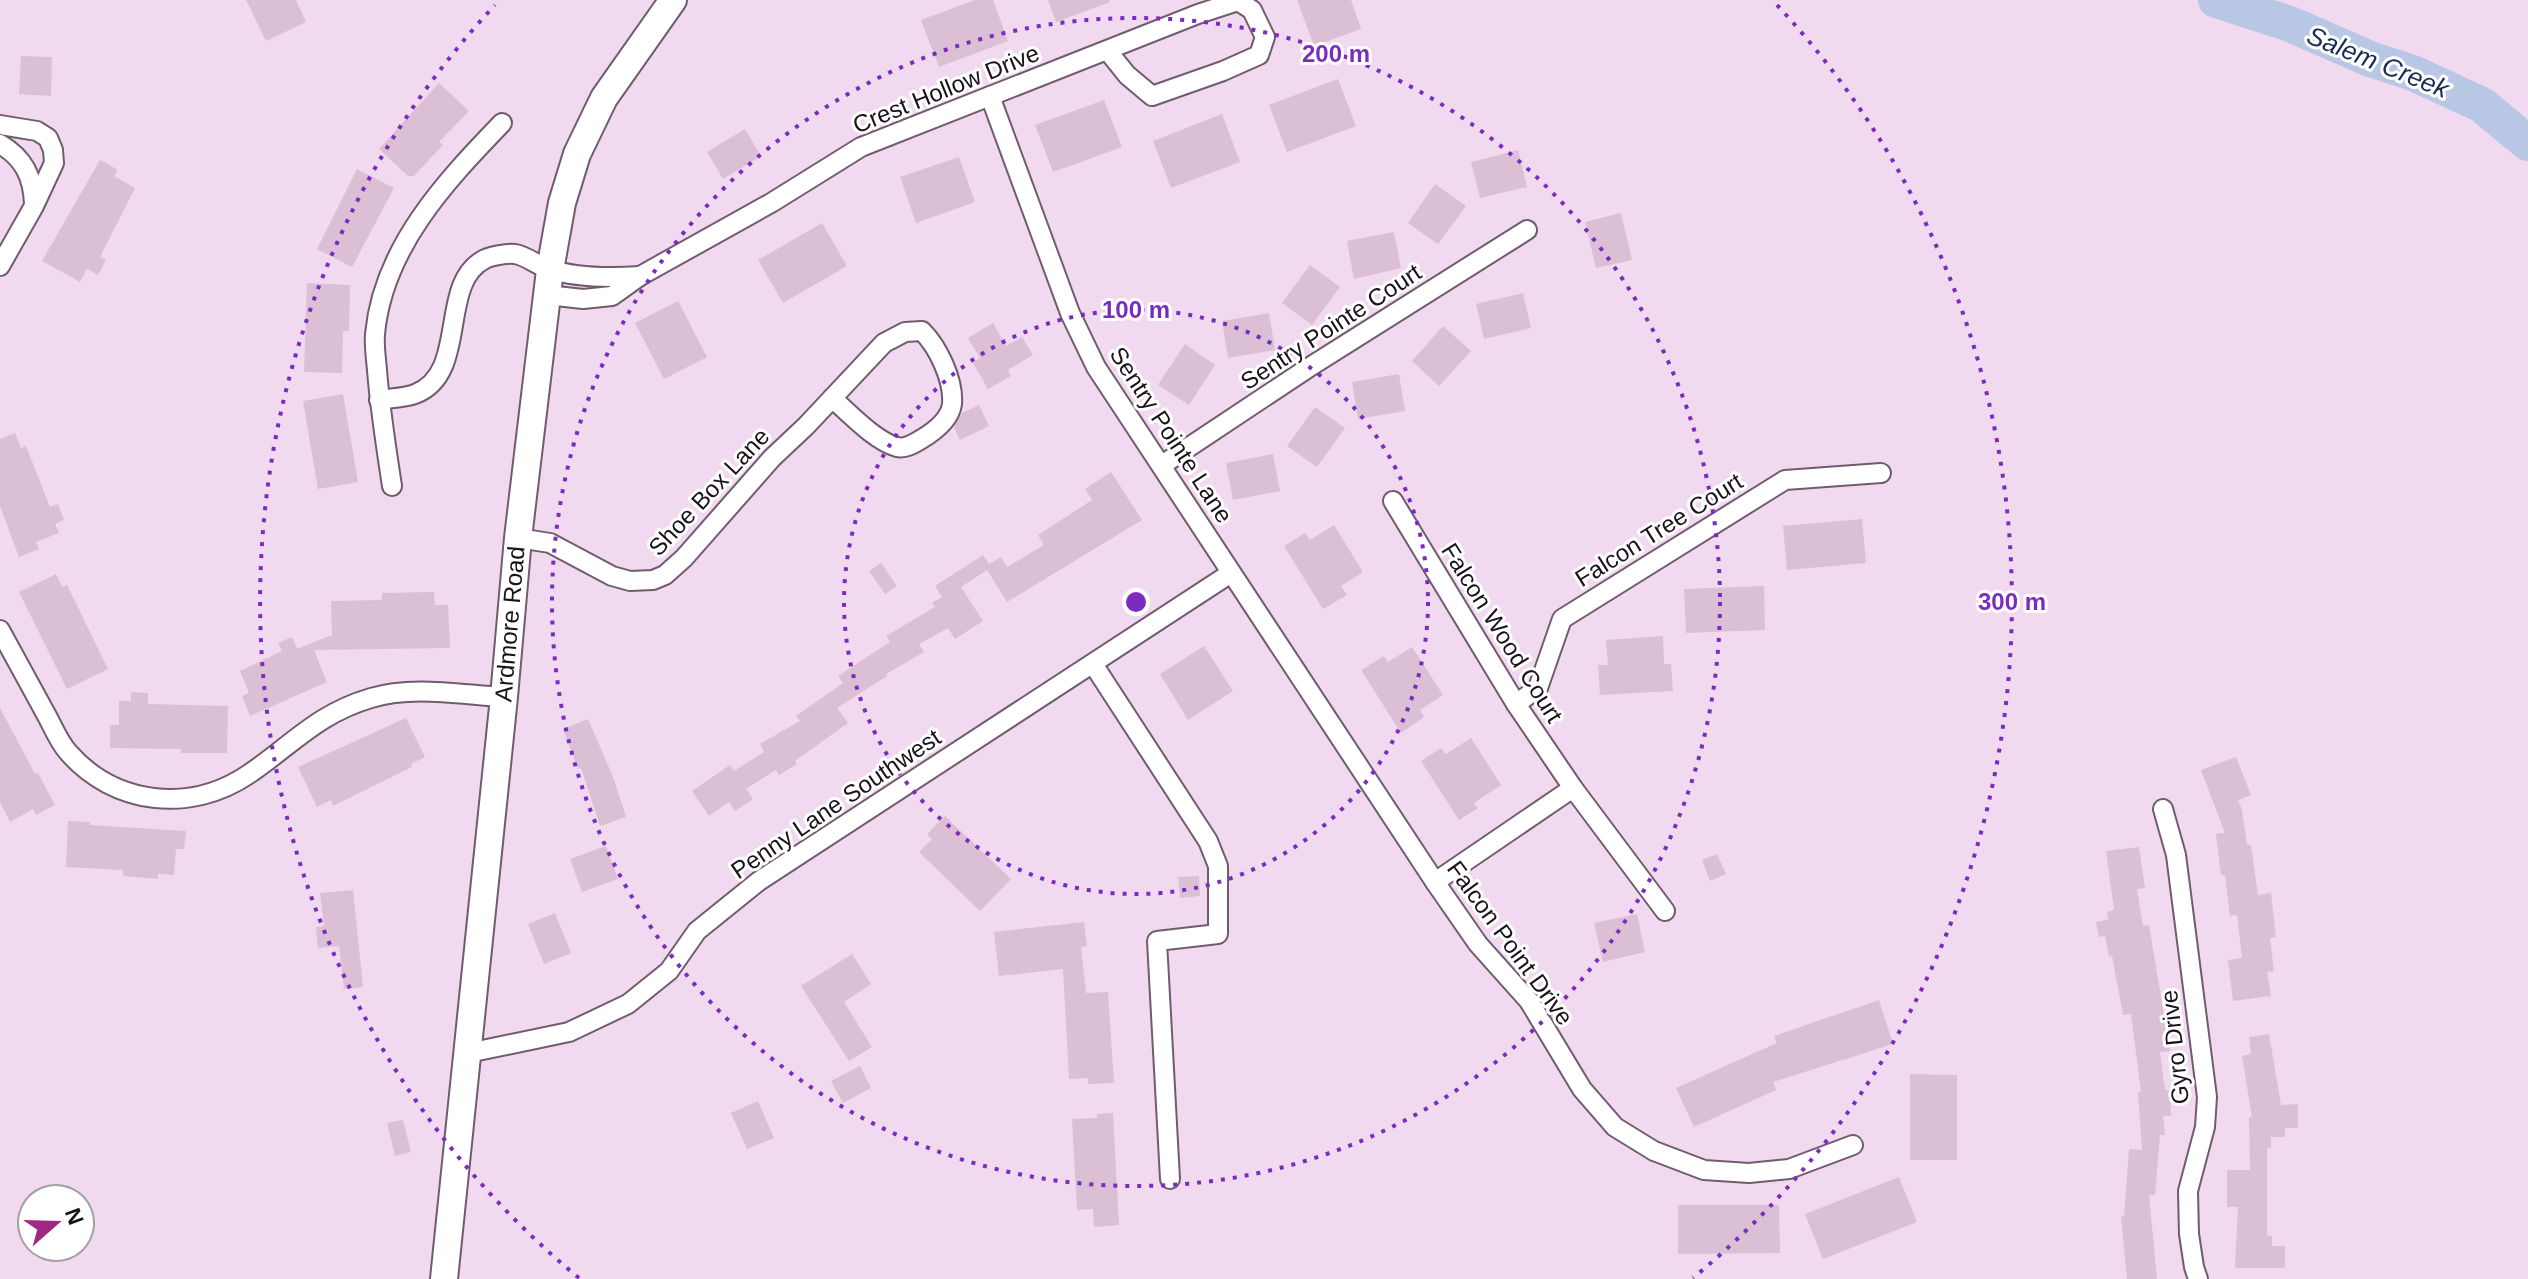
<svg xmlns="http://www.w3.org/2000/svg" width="2528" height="1279" viewBox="0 0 2528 1279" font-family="Arial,sans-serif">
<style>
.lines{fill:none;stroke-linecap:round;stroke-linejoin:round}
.river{stroke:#b8c7e3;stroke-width:36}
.building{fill:#dbbfd4}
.street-casing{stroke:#705c6e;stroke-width:22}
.secondary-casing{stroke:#705c6e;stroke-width:30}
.street{stroke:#fff;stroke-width:18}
.secondary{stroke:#fff;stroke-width:26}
.ring{fill:none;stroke:#7b2cbf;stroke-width:4;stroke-dasharray:4 8}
.labels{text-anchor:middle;stroke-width:6;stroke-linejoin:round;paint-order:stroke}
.street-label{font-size:24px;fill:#191219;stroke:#fff}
.water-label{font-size:26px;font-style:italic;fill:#192c52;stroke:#fff}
.centre{fill:#7b2cbf;stroke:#fff;stroke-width:4}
.ring-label{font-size:24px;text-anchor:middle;font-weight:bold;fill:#7b2cbf;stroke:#fff;stroke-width:6;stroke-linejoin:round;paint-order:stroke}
</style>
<rect width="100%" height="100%" fill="#f1daef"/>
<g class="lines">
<polyline class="river" points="2216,0 2290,24 2370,59 2413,73 2482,105 2528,143"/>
</g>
<g class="building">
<polygon points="246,0 296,0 306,22 266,41"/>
<polygon points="975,0 993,0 1008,41 939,67 921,20"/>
<polygon points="1048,0 1109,0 1110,2 1056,22"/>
<polygon points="1297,0 1351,0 1361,29 1314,46"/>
<polygon points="21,56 52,57 51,96 19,94"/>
<polygon points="1338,79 1356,126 1287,152 1269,105"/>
<polygon points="439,83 469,111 439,142 443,145 414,176 408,176 379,149"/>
<polygon points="1104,100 1122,147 1053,172 1035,125"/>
<polygon points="1222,114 1240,162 1171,188 1153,141"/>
<polygon points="745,129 761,156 723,179 707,152"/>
<polygon points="1518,150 1527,187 1480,198 1471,162"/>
<polygon points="959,157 975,202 916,223 900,177"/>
<polygon points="100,160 118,170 114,176 135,188 100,257 106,260 98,275 87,269 80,282 42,261"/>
<polygon points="357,169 394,188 352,267 317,249"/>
<polygon points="1435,184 1466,206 1438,244 1408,223"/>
<polygon points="1621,213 1632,260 1596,268 1585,222"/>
<polygon points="822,223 847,266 783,303 758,260"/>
<polygon points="1394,232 1401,268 1354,279 1347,241"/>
<polygon points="1310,265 1340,287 1312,325 1282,303"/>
<polygon points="307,283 350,285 349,331 343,331 342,373 304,372"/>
<polygon points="1523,293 1531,328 1484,339 1476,304"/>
<polygon points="678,301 707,357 664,379 635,323"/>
<polygon points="1269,313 1275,350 1228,358 1222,321"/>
<polygon points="993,323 1006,346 1022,337 1033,355 1008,370 1011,376 988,389 973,363 980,358 968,338"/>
<polygon points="1443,326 1471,351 1439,386 1412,361"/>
<polygon points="1185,344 1215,365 1189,405 1158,385"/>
<polygon points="1399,374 1405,411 1358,419 1352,382"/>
<polygon points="343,394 358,482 318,489 303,401"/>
<polygon points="979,405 989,426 960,440 954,427 962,413"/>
<polygon points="1315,407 1345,428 1317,467 1287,446"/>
<polygon points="15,433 21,448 26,446 50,507 58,504 64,520 55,524 59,533 36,542 39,549 19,557 0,506 0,439"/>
<polygon points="1273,454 1280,491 1233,500 1226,463"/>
<polygon points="1111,472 1142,520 1007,602 987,570 961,587 983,621 955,639 948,628 919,644 924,652 886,674 887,676 837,708 848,723 795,761 797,764 779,775 776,770 746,789 753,799 735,811 729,802 709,816 692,791 730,765 734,771 764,752 760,744 800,721 796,716 843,683 838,676 890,642 886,636 935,607 932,603 942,597 935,586 983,555 989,564 1001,557 1007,567 1044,545 1038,535 1092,500 1085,489"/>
<polygon points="1862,519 1866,563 1787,570 1783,526"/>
<polygon points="1334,525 1363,572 1341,586 1347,595 1323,609 1284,546 1305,533 1310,540"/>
<polygon points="881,563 897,586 885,594 869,571"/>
<polygon points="56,574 62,587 67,585 108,669 67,689 19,592"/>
<polygon points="1764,586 1765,630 1686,633 1684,589"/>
<polygon points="434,592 435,605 448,605 450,648 314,650 327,682 250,716 242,696 249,693 240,671 282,651 278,643 292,637 297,649 332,635 331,601 382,600 382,593"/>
<polygon points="1663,636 1664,664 1671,664 1673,691 1600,695 1598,665 1608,665 1606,640"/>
<polygon points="1204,646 1233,691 1188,720 1160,674"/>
<polygon points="1412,647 1443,695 1420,710 1424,717 1401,733 1361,670 1384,656 1388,662"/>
<polygon points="131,692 148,693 148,704 228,706 227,753 181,753 181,749 110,748 110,725 119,725 119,701 131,701"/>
<polygon points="0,708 35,774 38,773 55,805 36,815 33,809 10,822 0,802"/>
<polygon points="406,718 425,757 411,764 412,767 333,806 331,800 317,807 298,767"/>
<polygon points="588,719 613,777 626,817 600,826 581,768 578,769 563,729"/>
<polygon points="1471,738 1501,785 1474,803 1478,808 1459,820 1421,761 1441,748 1446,754"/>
<polygon points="2236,757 2251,795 2238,800 2242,810 2247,845 2251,845 2258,895 2271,893 2276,937 2270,938 2274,971 2267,972 2271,996 2233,1001 2228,960 2242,958 2237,915 2230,916 2225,875 2221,875 2216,834 2225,833 2201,770"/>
<polygon points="945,816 1011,879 980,911 919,852 932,839 927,834"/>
<polygon points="68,821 90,822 90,825 186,831 184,849 176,849 174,875 158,874 158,879 123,876 123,870 66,867"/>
<polygon points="606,846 618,879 582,892 570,859"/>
<polygon points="2139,847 2145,888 2137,889 2143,926 2149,925 2170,1051 2160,1052 2165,1090 2170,1090 2171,1116 2163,1116 2165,1135 2160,1135 2155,1195 2149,1195 2157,1279 2127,1279 2121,1216 2124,1216 2129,1149 2142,1150 2138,1092 2141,1092 2131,1014 2123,1015 2112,956 2109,957 2105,936 2099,937 2096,922 2108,920 2107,912 2114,910 2106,851"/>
<polygon points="1717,854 1726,874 1710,881 1702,860"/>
<polygon points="1199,876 1200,896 1180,898 1178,877"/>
<polygon points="353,890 363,987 344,989 339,946 318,948 316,927 324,926 320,893"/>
<polygon points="555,913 571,953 544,964 528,924"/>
<polygon points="1637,914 1645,952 1603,962 1594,923"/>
<polygon points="1084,922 1087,946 1081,947 1086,993 1108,992 1114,1083 1088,1084 1088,1078 1069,1079 1063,969 999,976 994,932"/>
<polygon points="852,954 871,984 844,1002 872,1047 849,1061 801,986"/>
<polygon points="1879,1000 1893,1044 1773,1082 1776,1090 1694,1127 1676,1088 1777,1043 1774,1036"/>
<polygon points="2269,1034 2281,1105 2298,1104 2298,1128 2285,1128 2285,1137 2271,1137 2271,1148 2267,1148 2267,1236 2272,1236 2272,1246 2285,1246 2285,1268 2235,1268 2238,1207 2227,1207 2227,1170 2250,1170 2249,1117 2252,1117 2242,1056 2251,1054 2249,1037"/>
<polygon points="860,1066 871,1088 843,1103 831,1081"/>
<polygon points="1910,1074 1957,1075 1957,1160 1910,1160"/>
<polygon points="758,1101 774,1138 747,1149 731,1113"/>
<polygon points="1113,1113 1119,1225 1094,1227 1093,1209 1077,1210 1072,1119 1097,1118 1097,1114"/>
<polygon points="403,1120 411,1152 395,1156 387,1123"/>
<polygon points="1899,1177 1917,1222 1823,1259 1805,1214"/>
<polygon points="1678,1205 1779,1205 1780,1253 1678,1254"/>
</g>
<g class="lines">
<g class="street-casing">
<g id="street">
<polyline points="990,96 1070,313 1096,367 1435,882 1478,944 1529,1001 1582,1089 1615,1127 1654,1151 1704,1170 1749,1173 1789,1169 1853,1145"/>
<polyline points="0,125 37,131 48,138 53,150 54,163 34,206 0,266"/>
<path d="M0,144c24,14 33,33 34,60"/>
<polyline points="547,295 583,299 612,296 640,276 771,203 861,147 1198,14 1238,1 1252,10 1265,37 1259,55 1223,71 1152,96 1127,75 1107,50"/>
<path d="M379,400c11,-2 26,-2 36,-6 55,-21 22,-111 70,-135 6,-3 23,-6 30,-5 12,2 23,12 34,15 28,9 62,9 91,7"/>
<polyline points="1162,465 1308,368 1527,230"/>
<path d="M392,486c-6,-39 -12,-77 -15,-116 -1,-12 -3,-24 -2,-36 8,-86 70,-152 127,-211"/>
<polyline points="1393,501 1516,704 1573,788 1665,911"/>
<path d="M518,538l32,5 62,33 18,5 23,-1 12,-5 19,-17 88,-100 34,-32 78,-83 21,-11 17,-1c16,16 32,49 30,73 -2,16 -20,29 -32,36 -7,4 -15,9 -23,7 -22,-6 -48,-34 -65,-49"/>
<path d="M0,630c16,29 31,57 47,86 6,11 12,26 21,36 46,53 122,62 181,22 44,-30 68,-60 122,-76 42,-13 91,-3 133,-1"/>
<polyline points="1093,664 1208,841 1218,866 1218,934 1157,941 1170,1179"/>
<polyline points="1516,704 1538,688 1562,619 1785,480 1881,473"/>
<polyline points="2163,809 2176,855 2207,1097 2205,1127 2188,1191 2189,1234 2194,1267 2198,1279"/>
<polyline points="1435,882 1573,788"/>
<polyline points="468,1053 569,1032 628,1004 669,971 697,931 759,881 1231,573"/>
</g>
</g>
<g class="secondary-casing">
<polyline id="secondary" points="444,1279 504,697 518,538 550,270 562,203 577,154 604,98 673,0"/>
</g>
<use href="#street" class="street"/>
<use href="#secondary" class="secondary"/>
</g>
<g class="ring">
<circle cx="1136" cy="602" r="292"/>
<circle cx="1136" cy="602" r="584"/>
<path d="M579 1278A876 876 0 0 1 495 5M1777 5A876 876 0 0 1 1693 1278"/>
</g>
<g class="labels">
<g class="street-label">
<text transform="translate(946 89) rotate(-22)" y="8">Crest Hollow Drive</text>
<text transform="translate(1331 327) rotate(-33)" y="8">Sentry Pointe Court</text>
<text transform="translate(1171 435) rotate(57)" y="8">Sentry Pointe Lane</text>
<text transform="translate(709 492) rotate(-47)" y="8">Shoe Box Lane</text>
<text transform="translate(1659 530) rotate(-32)" y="8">Falcon Tree Court</text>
<text transform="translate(510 624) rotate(-85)" y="8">Ardmore Road</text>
<text transform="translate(1502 633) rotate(58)" y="8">Falcon Wood Court</text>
<text transform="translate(836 804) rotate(-34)" y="8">Penny Lane Southwest</text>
<text transform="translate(1510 943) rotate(54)" y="8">Falcon Point Drive</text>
<text transform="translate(2175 1047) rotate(-96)" y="8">Gyro Drive</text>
</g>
<g class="water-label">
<text transform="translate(2378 62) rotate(22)" y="9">Salem Creek</text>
</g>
</g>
<circle cx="1136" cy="602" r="12" class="centre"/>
<g class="ring-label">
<text x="1336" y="62">200 m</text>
<text x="1136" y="318">100 m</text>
<text x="2012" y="610">300 m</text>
</g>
<g transform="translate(56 1223) rotate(70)"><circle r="38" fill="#ffffff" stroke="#a3a0a3" stroke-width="2"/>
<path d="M0-6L14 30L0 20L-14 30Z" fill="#9e2882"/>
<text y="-12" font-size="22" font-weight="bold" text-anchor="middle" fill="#191219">N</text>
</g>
</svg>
